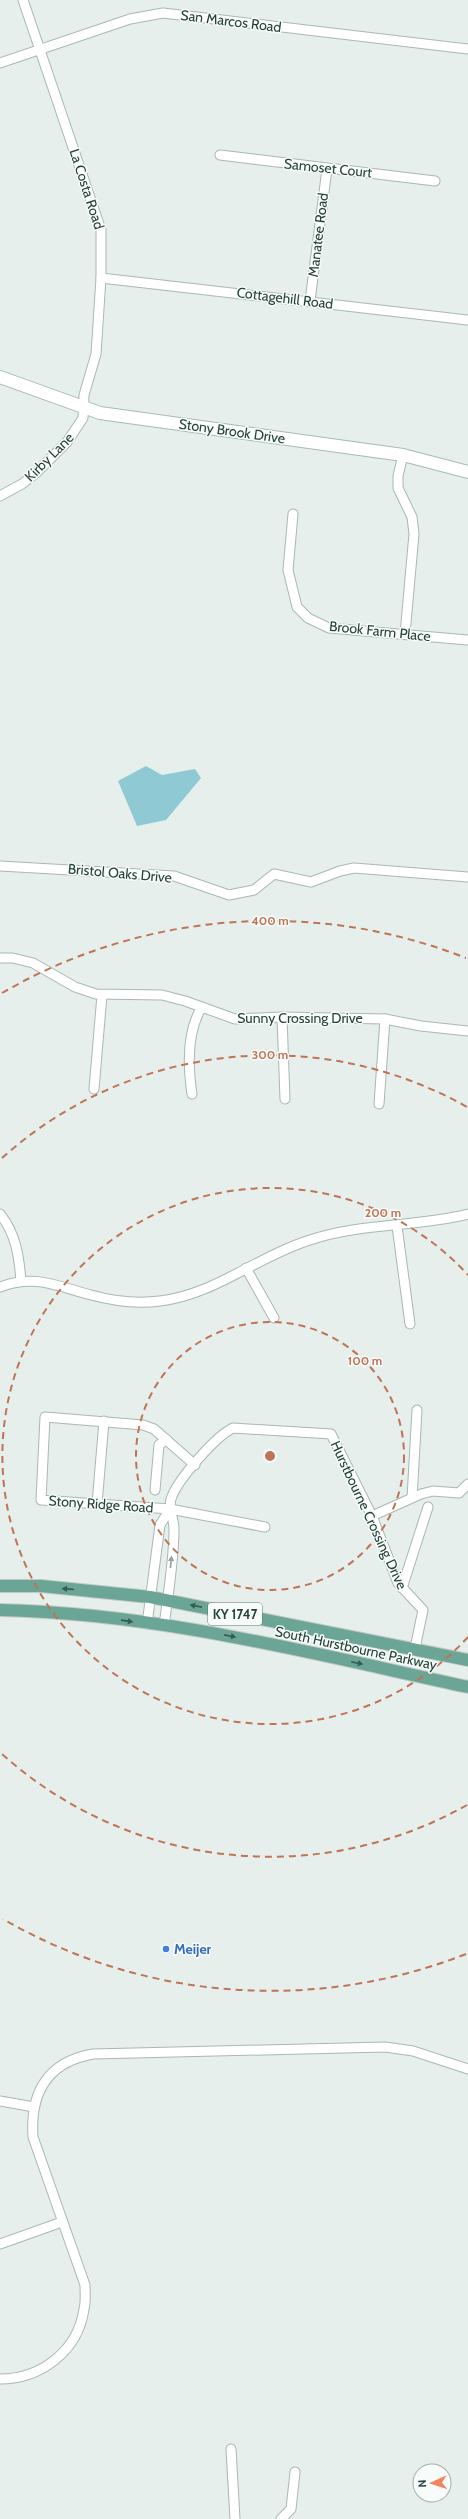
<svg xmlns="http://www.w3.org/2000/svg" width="468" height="2519" viewBox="0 0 468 2519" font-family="Cabin,sans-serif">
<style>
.water{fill:#8ec9d4}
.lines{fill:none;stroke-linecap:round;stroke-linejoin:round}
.street-casing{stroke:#a8b8b2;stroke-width:11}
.secondary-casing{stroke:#a4bbb3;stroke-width:14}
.primary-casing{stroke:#c2cac8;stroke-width:14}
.street{stroke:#fff;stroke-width:9}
.secondary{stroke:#fff;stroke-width:12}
.primary{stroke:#6aa596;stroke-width:12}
.oneway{fill:#92a09c}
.oneway2{fill:#365b51}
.ring{fill:none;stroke:#c07456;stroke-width:2;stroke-dasharray:7 5}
.shop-dot{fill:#3f7fe0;stroke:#f7fbf9;stroke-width:1.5}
.labels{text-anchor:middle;stroke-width:3;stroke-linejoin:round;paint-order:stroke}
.shield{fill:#f7fbf9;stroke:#637a73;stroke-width:1}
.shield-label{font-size:13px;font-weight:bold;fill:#24423a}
.street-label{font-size:14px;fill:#24423a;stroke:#f7fbf9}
.shop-label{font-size:14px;font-weight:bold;fill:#366cbe;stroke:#f7fbf9;text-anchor:start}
.centre{fill:#c07456;stroke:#f7fbf9;stroke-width:2}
.ring-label{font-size:12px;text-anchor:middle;font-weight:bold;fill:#c07456;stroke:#f7fbf9;stroke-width:3;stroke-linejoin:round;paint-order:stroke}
</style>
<rect width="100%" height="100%" fill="#e6efeb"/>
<polygon class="water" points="146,766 162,775 195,769 201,778 166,820 137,826 118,781"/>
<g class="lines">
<g class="street-casing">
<g id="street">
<polyline points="0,63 130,19 163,13 468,49"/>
<polyline points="220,155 435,181"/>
<polyline points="101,278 468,320"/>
<polyline points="310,301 327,169"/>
<polyline points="403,455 398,476 398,488 412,517 414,534 405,634"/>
<polyline points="0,496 22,484 36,473 67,442 83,418 84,395 96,354 101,278 101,230 23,0"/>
<polyline points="293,514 288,570 297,607 308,618 329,628 468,640"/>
<polyline points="0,866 174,876 229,895 254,890 274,874 311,882 340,871 354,868 468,877"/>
<polyline points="0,958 13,958 33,963 75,987 96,994 162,995 185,1001 235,1019 282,1017 385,1019 421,1026 468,1031"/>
<polyline points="282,1017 285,1099"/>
<polyline points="94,1089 102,995"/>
<path d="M192,1094c-4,-27 -6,-62 10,-87"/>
<polyline points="379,1104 385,1019"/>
<path d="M0,1214c16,20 19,42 21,67"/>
<polyline points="397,1226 410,1324"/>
<polyline points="246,1268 274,1318"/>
<path d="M0,1287c36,-13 56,-1 91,8 22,6 46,9 69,6 54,-6 98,-45 150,-61 51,-17 106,-13 158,-26"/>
<polyline points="195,1465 154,1429 143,1425 45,1417 41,1500 170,1509 265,1527"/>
<polyline points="155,1490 159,1445 166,1439"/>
<polyline points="412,1498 417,1410"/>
<polyline points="97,1504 104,1421"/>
<polyline points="372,1516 421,1494 433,1491 459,1493 468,1484"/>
<polyline points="402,1588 428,1507"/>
<polyline points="147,1624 160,1525 170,1509"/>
<path d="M164,1626c4,-32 10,-65 10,-97 0,-11 -6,-20 -3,-30 6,-19 45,-63 62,-71l98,6 41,82 26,67 25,27 -8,38"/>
<polyline points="0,2101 34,2107"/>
<polyline points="0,2244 62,2222"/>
<path d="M0,2379c41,0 78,-28 84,-70 2,-7 1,-16 1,-24l-52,-148c-3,-44 14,-75 60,-83l292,-7 28,4 55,18"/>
<polyline points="231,2449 235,2519"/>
<polyline points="281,2519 291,2509 295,2472"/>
</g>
</g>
<g class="secondary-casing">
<polyline id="secondary" points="0,377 100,413 403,455 468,472"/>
</g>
<g class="primary-casing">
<g id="primary">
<polyline points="0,1586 41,1586 150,1597 468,1660"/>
<path d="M0,1610c158,3 314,44 468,77"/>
</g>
</g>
<use href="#street" class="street"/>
<use href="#secondary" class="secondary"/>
<use href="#primary" class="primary"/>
</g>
<defs><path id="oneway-solid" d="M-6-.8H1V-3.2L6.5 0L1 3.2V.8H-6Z"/></defs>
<use class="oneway" href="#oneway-solid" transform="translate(171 1562) rotate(-84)"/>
<g class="oneway2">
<use href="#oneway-solid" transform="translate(68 1589) rotate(-175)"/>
<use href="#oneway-solid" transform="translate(196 1606) rotate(-169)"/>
<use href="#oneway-solid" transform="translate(127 1621) rotate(8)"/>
<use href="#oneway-solid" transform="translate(230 1636) rotate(11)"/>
<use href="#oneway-solid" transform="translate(357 1663) rotate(12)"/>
</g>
<g class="ring">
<circle cx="270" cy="1456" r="134"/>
<path d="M468 1637A268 268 0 1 1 468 1275"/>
<path d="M467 1805A401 401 0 0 1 2 1754M2 1158A401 401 0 0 1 467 1107"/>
<path d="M466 1954A535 535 0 0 1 3 1919M2 993A535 535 0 0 1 466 958"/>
</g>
<circle class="shop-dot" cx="166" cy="1949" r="4"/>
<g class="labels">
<rect class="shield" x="208" y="1603" width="54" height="22" rx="3"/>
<g class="shield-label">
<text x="235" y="1619">KY 1747</text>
</g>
<g class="street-label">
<text transform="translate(231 21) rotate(7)" y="5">San Marcos Road</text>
<text transform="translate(328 168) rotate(6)" y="5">Samoset Court</text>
<text transform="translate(87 189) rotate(72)" y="5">La Costa Road</text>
<text transform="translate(318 235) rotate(-83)" y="5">Manatee Road</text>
<text transform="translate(285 298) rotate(7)" y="5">Cottagehill Road</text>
<text transform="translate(232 431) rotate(8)" y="5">Stony Brook Drive</text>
<text transform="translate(49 457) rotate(-45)" y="5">Kirby Lane</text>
<text transform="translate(380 631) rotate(6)" y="5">Brook Farm Place</text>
<text transform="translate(120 873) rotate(5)" y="5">Bristol Oaks Drive</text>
<text x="300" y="1023">Sunny Crossing Drive</text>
<text transform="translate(101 1504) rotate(4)" y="5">Stony Ridge Road</text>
<text transform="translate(369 1515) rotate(65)" y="5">Hurstbourne Crossing Drive</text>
<text transform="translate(356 1648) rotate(12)" y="5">South Hurstbourne Parkway</text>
</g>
<g class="shop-label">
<text x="174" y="1954">Meijer</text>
</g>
</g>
<circle cx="270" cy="1456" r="6" class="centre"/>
<g class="ring-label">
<text x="270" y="925">400 m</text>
<text x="270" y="1059">300 m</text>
<text x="383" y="1217">200 m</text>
<text x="365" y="1365">100 m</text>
</g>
<g transform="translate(432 2483) rotate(267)"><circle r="19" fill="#f7fbf9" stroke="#a3b1ad"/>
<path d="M0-3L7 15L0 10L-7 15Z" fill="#f4845f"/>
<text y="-6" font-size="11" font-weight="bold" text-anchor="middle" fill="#24423a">N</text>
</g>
</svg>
